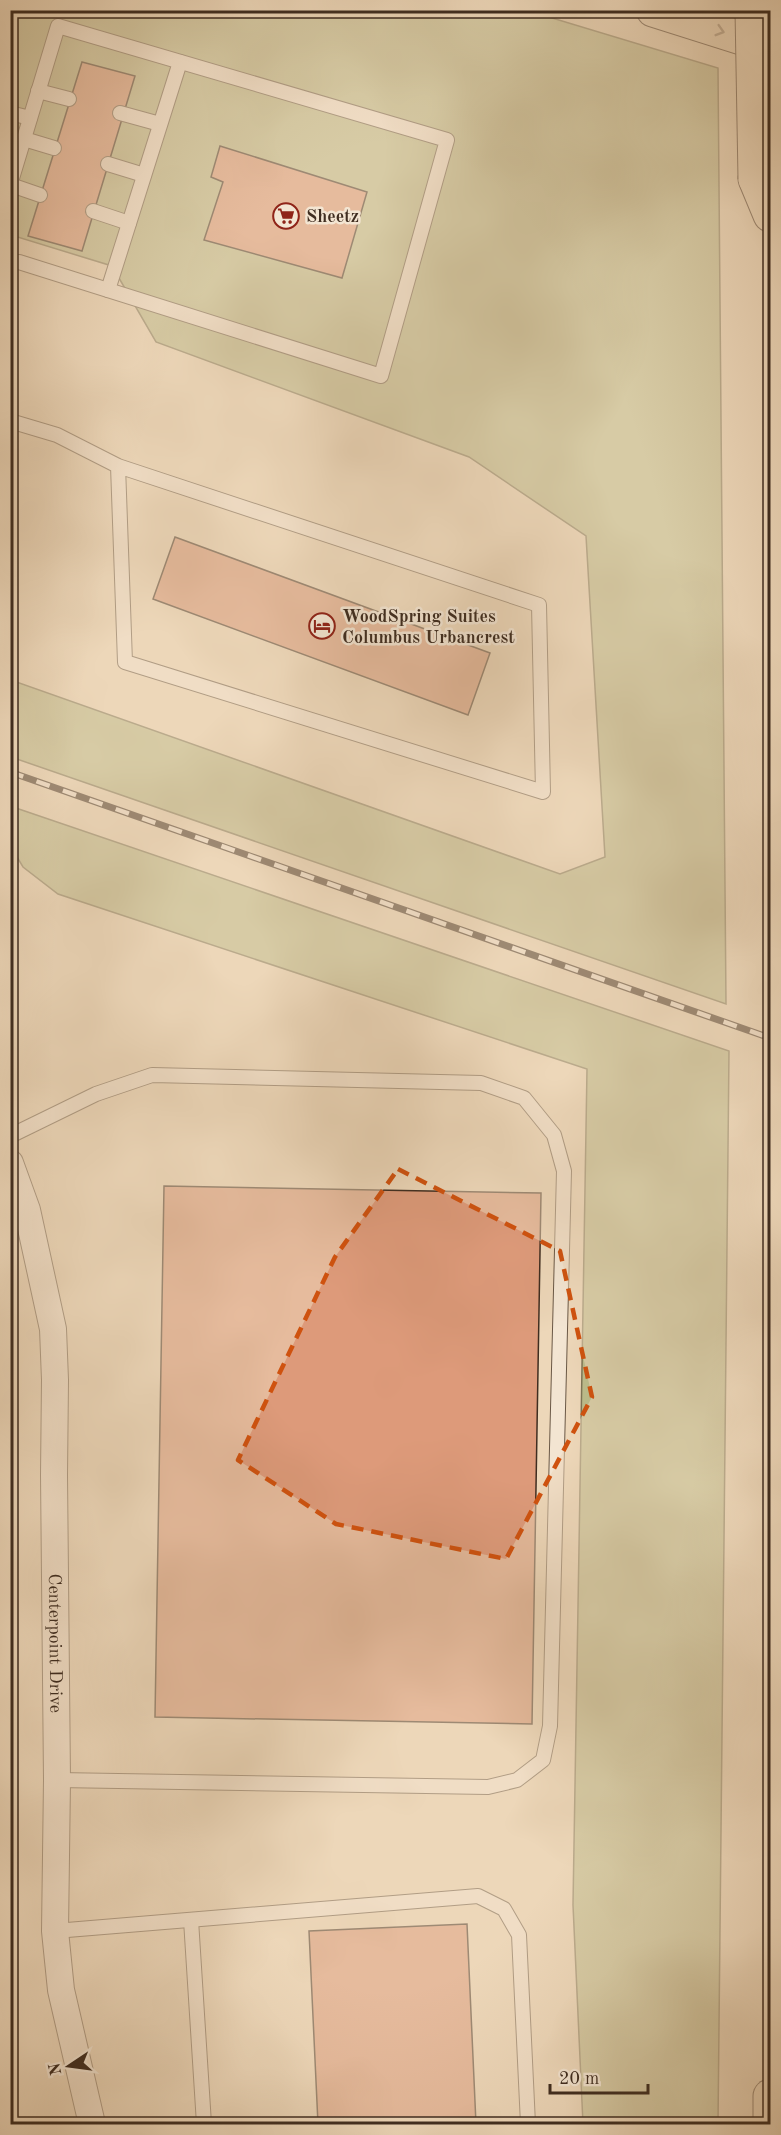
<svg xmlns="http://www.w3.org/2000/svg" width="781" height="2135" viewBox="0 0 781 2135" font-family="'Old Standard TT',serif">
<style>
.green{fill:#bcbd8c;stroke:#7e7556;stroke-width:1.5}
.building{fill:#dd9a7a;stroke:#3f2d20;stroke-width:1.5}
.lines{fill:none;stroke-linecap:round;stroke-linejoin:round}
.lane-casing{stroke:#6a5846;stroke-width:16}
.street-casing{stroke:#6a5846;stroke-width:28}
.primary-casing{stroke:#3f2d20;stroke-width:35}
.highway-casing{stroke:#3f2d20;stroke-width:35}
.lane{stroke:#f3e5d2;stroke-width:14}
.street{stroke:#f3e5d2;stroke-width:26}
.primary{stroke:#edd7b9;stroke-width:33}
.highway{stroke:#edd7b9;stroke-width:33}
.rail-casing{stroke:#3f2d20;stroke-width:7}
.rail{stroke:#f3e5d2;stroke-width:4.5;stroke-dasharray:14;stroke-linecap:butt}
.highway-bridge-casing{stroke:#3f2d20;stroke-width:35;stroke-linecap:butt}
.highway-bridge{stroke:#edd7b9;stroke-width:33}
.oneway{stroke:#96826c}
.marked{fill:none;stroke:#cf520f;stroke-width:4.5;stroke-dasharray:12 8;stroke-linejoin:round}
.labels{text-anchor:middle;stroke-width:5;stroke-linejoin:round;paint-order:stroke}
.poi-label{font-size:18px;font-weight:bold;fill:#3f2d20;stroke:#f3e5d2;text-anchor:start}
.street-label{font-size:18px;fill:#3f2d20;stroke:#f3e5d2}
</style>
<rect width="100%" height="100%" fill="#edd7b9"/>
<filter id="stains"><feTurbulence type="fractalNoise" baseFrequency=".00333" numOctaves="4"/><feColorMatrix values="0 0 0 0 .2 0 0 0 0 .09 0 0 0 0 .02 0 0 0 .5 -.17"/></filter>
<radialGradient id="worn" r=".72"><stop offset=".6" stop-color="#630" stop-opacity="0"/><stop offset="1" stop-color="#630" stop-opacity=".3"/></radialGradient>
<g class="green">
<polygon points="11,11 529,11 718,68 726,1004 11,757 11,680 560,874 605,857 586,536 469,457 156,342 112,266 11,235"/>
<polygon points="10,806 729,1051 718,2124 583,2124 573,1905 587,1069 58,894 23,867 11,847"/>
</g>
<g class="building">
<polygon points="82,62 135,76 82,251 28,236"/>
<polygon points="220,146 367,192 342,278 204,240 223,182 211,177"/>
<polygon points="175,537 490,653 468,715 153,599"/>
<polygon points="164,1186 541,1193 532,1724 155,1717"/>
<polygon points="467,1924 476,2124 318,2124 309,1931"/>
</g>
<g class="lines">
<g class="lane-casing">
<g id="lane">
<polyline points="38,91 69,99"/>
<polyline points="10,113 30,118"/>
<polyline points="120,113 160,124"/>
<polyline points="24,139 54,148"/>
<polyline points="108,164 144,175"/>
<polyline points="10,185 58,26 447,140 381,376 19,262 10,262"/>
<polyline points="11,185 40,195"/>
<polyline points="93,211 129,223"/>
<polyline points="108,290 180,62"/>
<polyline points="10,421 57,435 118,466 539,605 543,792 125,662 118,466"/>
<polyline points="10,1136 96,1094 152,1075 481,1083 524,1098 554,1135 564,1171 550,1726 543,1760 517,1780 488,1787 57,1780"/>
<polyline points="191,1920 204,2124"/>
<polyline points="55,1931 478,1896 504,1909 519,1935 528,2124"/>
</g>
</g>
<g class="street-casing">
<g id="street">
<path id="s1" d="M10,1163l17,47 26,119 2,51 -1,95 3,305 -2,151 6,59 31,134"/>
</g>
</g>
<g class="primary-casing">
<polyline id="primary" points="653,10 770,47"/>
</g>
<g class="highway-casing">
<g id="highway">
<polyline points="755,179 770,215"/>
<polyline points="770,2124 770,2096"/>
</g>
</g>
<use href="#lane" class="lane"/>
<use href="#street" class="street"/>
<use href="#primary" class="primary"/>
<use href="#highway" class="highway"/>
<g class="rail-casing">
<polyline id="rail" points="10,772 770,1038"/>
</g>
<use href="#rail" class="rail"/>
<g class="highway-bridge-casing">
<polyline id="highway-bridge" points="752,10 755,179"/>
</g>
<use href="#highway-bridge" class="highway-bridge"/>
</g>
<defs><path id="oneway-chevron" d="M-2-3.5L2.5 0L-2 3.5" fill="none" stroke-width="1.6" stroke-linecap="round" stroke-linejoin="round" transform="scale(1.5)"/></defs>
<use class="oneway" href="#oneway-chevron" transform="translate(720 31) rotate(17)"/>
<path d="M0 0H781V2135H0ZM398,1169l162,82 32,146 -86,162 -170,-35 -98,-64 97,-203z" fill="#edd7b9" fill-opacity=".55" fill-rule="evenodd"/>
<path class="marked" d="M398,1169l162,82 32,146 -86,162 -170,-35 -98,-64 97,-203z"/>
<defs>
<g id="supermarket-ring" transform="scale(1.35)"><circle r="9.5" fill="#f3e5d2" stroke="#8f2418" stroke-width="1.5"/><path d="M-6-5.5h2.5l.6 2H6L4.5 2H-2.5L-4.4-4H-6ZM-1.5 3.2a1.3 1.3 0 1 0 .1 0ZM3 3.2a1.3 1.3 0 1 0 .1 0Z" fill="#8f2418"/></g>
<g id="hotel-ring" transform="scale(1.35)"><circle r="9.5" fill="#f3e5d2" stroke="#8f2418" stroke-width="1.5"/><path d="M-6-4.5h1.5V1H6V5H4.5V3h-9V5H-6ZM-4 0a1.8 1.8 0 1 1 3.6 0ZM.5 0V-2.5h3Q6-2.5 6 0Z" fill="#8f2418"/></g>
</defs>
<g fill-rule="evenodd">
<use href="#supermarket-ring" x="286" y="216"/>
<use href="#hotel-ring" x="322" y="626"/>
</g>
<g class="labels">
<g class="poi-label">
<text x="306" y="222">Sheetz</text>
<text x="342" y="622">WoodSpring Suites<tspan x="342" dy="21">Columbus Urbancrest</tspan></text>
</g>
<g class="street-label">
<text dy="6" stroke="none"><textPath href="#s1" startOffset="486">Centerpoint Drive</textPath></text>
</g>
</g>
<rect width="781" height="2135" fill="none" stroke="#edd7b9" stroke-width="36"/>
<rect x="12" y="12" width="757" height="2111" fill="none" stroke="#3f2d20" stroke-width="3"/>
<rect x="18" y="18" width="745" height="2099" fill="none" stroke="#3f2d20" stroke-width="1.5"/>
<g transform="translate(69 2066) rotate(257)" stroke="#f3e5d2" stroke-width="4.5" paint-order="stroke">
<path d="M0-4.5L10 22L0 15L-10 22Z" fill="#3f2d20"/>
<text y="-9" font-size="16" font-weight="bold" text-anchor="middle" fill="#3f2d20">N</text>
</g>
<path d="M550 2084v9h98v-9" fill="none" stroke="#3f2d20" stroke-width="3"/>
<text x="559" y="2084" font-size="18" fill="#3f2d20" stroke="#f3e5d2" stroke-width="4.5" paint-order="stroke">20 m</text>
<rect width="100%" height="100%" filter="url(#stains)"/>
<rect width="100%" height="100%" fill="url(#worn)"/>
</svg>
